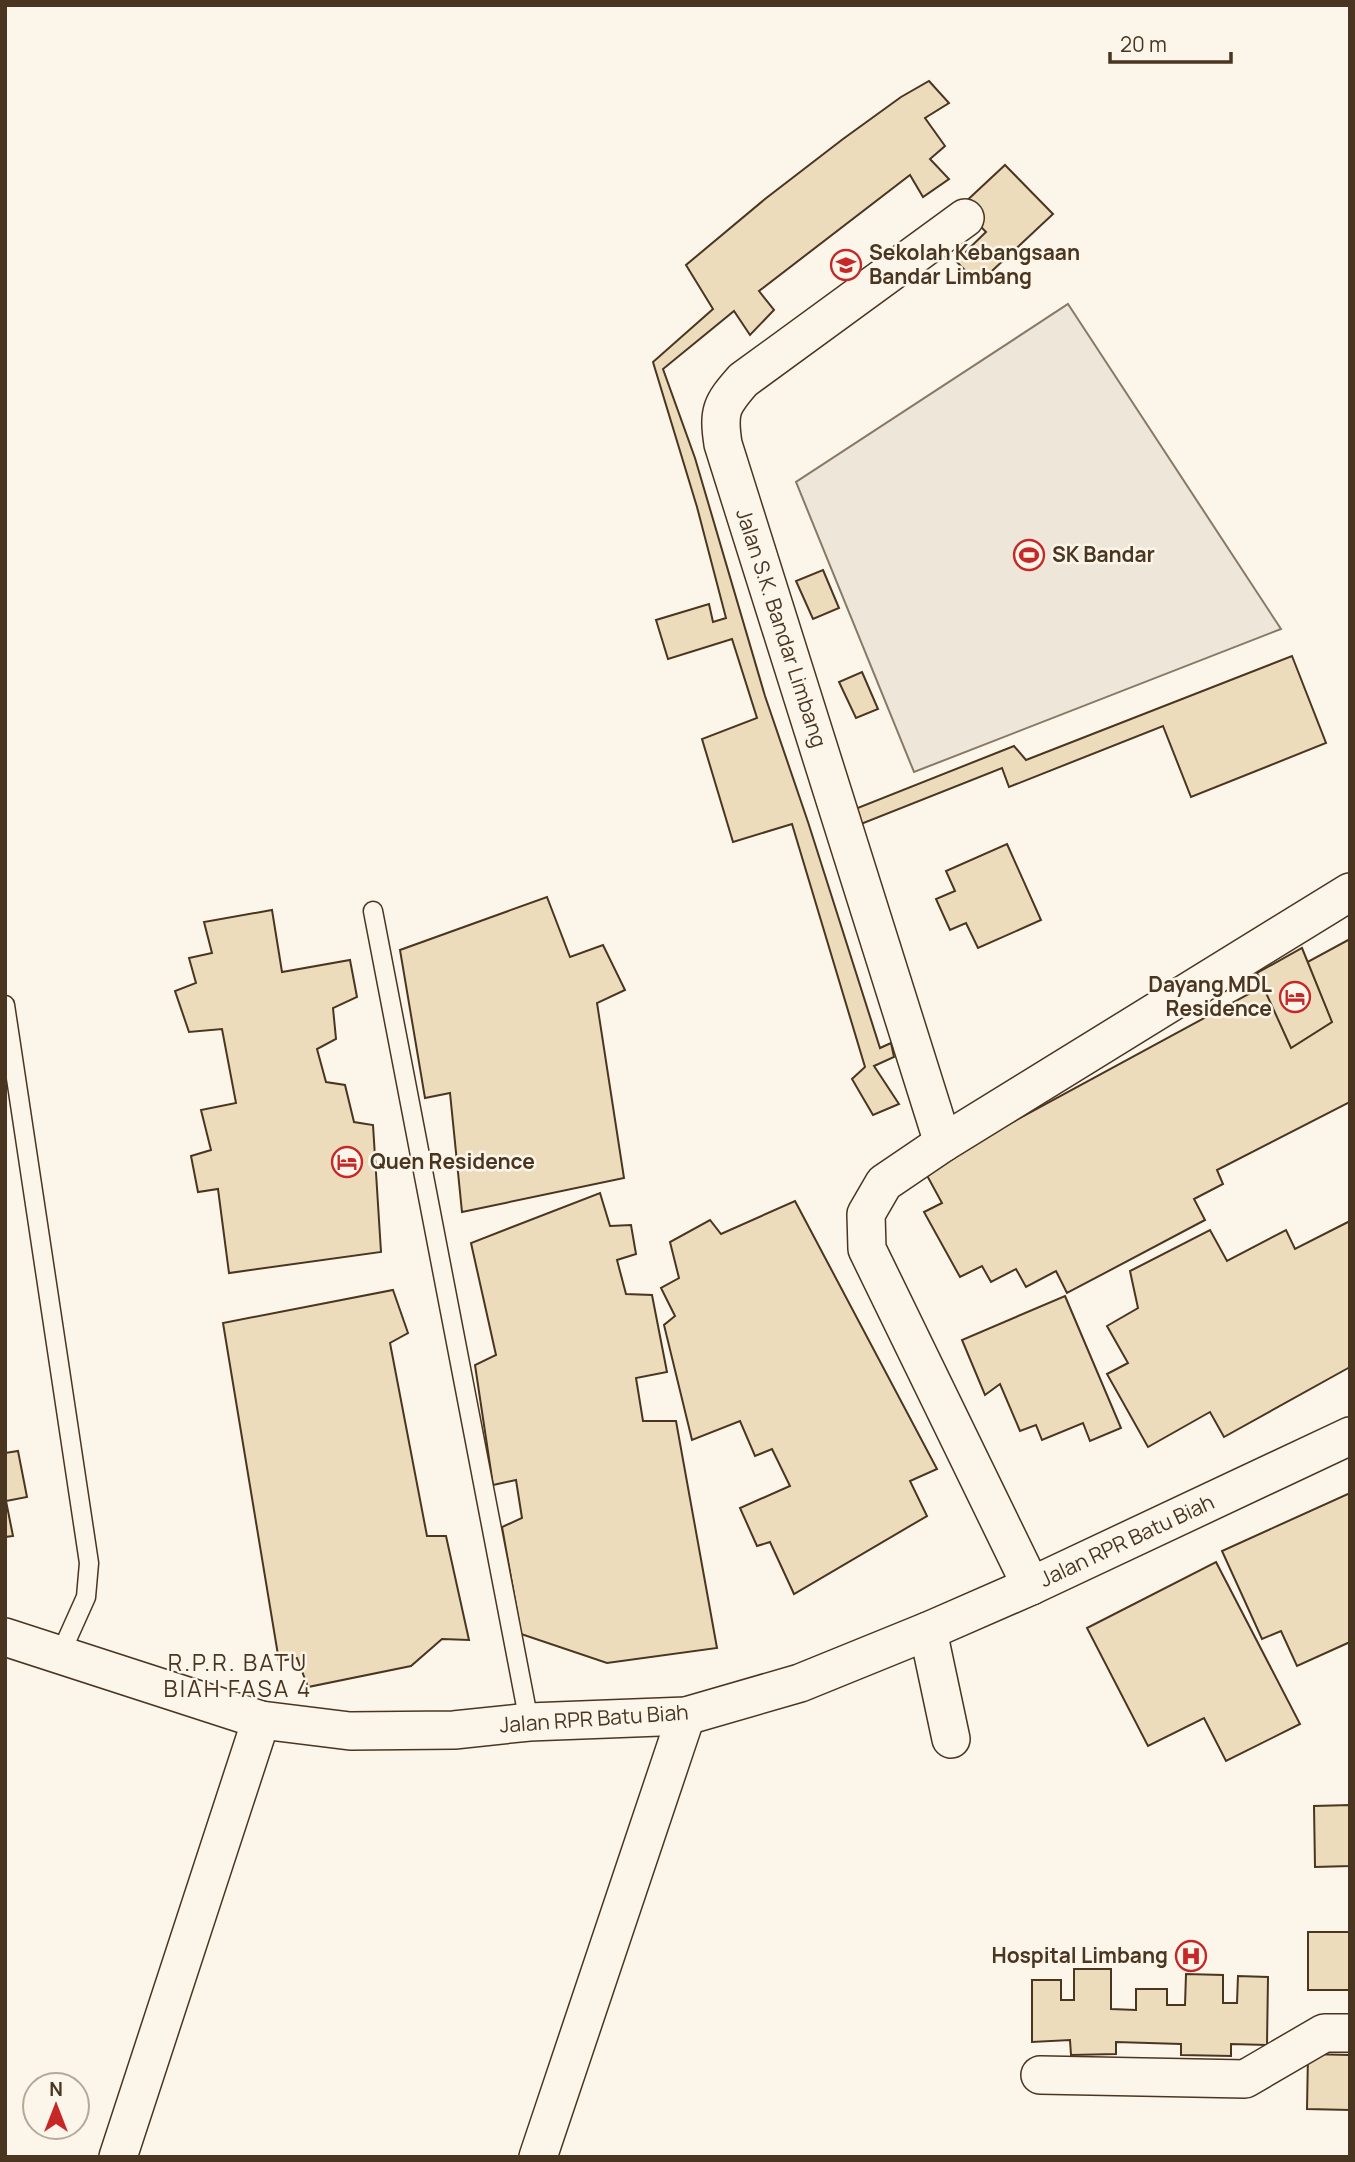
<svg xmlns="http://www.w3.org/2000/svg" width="1355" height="2162" viewBox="0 0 1355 2162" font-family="Manrope,sans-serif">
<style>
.green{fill:#ede6d9;stroke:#887966;stroke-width:2}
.building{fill:#ecdcbc;stroke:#4a3520;stroke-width:2}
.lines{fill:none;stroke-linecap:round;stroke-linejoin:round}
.lane-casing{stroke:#4a3520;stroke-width:21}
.street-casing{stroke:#4a3520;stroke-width:40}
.lane{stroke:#fbf6e9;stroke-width:18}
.street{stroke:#fbf6e9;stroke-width:37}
.labels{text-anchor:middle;stroke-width:5;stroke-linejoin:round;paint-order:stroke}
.poi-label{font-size:21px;font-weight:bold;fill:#4a3520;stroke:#fbf6e9;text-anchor:start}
.street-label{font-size:21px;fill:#4a3520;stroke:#fbf6e9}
.neighbourhood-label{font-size:23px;letter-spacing:2px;fill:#4a3520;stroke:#fbf6e9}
</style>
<rect width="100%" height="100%" fill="#fbf6e9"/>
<polygon class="green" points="1068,304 1281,629 914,772 796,482"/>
<g class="building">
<polygon points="929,81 949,103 925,118 945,146 930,159 949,179 923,197 910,175 759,291 774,310 750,335 734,311 663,369 695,458 765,696 808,822 880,1048 891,1043 894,1057 874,1066 899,1104 873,1115 852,1079 865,1067 792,824 733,842 702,739 757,718 732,639 668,659 656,620 709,604 713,622 726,618 697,507 653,362 713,309 686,265 765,199 843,139 901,97"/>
<polygon points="1005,165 1053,214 978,284 956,261 986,232 961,206"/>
<polygon points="823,570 839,608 813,619 796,581"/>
<polygon points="1292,656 1326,743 1191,797 1163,726 1009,787 1002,768 856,826 850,811 1014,746 1026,760"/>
<polygon points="862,672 878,709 856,718 839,682"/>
<polygon points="1007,844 1041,920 978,948 966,923 950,930 936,899 955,891 946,871"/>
<polygon points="547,897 570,957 603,945 625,990 597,1003 624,1178 462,1212 450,1093 425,1098 400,950"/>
<polygon points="272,910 282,972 350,960 357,997 333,1008 336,1039 317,1049 326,1082 345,1085 354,1122 373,1125 381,1252 229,1273 218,1189 198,1192 191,1156 211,1150 201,1110 236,1103 222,1029 189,1032 175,991 196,983 189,958 212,953 204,922"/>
<polygon points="1350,939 1350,1102 1217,1170 1223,1184 1194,1199 1205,1220 1067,1293 1056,1271 1026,1287 1016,1269 991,1282 982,1266 960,1277 924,1212 942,1203 924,1170"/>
<polygon points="1302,948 1332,1022 1291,1048 1257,973"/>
<polygon points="600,1193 610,1226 631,1225 636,1254 617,1260 626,1294 652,1295 667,1372 636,1378 643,1421 676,1421 717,1648 607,1663 521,1634 502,1527 522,1518 516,1480 493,1485 475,1365 496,1355 471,1243"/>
<polygon points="795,1201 937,1469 910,1481 927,1516 794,1594 770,1542 757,1546 740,1508 790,1486 772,1449 755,1456 740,1421 692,1440 664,1325 675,1316 661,1288 679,1278 670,1242 710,1220 721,1234"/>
<polygon points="1350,1221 1350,1367 1224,1437 1210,1412 1148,1447 1107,1374 1128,1363 1107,1326 1138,1308 1130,1271 1210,1230 1227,1261 1286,1230 1295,1249"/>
<polygon points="393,1290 408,1333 390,1343 427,1536 446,1536 469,1640 442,1639 411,1666 308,1687 297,1658 279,1661 223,1323"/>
<polygon points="1065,1296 1121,1428 1090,1441 1083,1423 1042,1440 1036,1425 1020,1431 1000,1384 985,1395 962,1340"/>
<polygon points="18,1451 27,1497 6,1501 13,1536 5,1537 5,1453"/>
<polygon points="1350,1493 1350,1642 1297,1666 1281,1631 1262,1639 1222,1551"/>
<polygon points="1216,1562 1300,1724 1226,1761 1204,1718 1148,1746 1087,1628"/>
<polygon points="1350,1805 1350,1866 1315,1867 1314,1806"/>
<rect x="1308" y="1932" width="42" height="58"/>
<polygon points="1074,1969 1111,1969 1111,2009 1136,2010 1136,1989 1167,1989 1167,2005 1185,2005 1186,1974 1223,1975 1223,2003 1237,2003 1238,1976 1268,1977 1267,2045 1231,2044 1231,2056 1181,2055 1181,2044 1116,2042 1116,2054 1071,2055 1070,2040 1032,2042 1032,1980 1061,1980 1061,2000 1074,2000"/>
<polygon points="1308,2054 1350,2055 1350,2110 1307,2109"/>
</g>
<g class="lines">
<g class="lane-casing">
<g id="lane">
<polyline points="373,911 529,1722"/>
<polyline points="5,1005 89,1563 86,1597 60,1655"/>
</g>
</g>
<g class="street-casing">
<g id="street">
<path d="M943,1143l-220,-699c-5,-33 -2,-39 20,-64l222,-162"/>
<polyline points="1031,1586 867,1249 866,1214 884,1183 943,1143 1350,892"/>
<polyline points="928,1631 951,1739"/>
<polyline points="5,1637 261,1720 350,1731 454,1730 529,1722 686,1716 800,1683 928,1631 1031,1586 1350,1436"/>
<polyline points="1040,2075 1245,2079 1324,2033 1350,2033"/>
<polyline points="118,2157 261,1720"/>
<polyline points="538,2157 686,1716"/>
</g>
</g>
<use href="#lane" class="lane"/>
<use href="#street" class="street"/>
</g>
<defs>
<g id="school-ring" transform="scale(1.575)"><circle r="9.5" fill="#fbf6e9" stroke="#c62828" stroke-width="1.5"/><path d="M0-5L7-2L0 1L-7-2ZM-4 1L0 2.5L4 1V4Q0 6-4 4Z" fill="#c62828"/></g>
<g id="stadium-ring" transform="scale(1.575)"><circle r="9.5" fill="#fbf6e9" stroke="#c62828" stroke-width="1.5"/><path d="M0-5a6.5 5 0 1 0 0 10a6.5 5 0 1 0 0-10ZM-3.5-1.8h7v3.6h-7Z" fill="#c62828"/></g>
<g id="hotel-ring" transform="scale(1.575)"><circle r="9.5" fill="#fbf6e9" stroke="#c62828" stroke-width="1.5"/><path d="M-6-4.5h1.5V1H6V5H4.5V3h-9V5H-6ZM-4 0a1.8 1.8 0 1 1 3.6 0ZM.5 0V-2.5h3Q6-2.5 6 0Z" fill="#c62828"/></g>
<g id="hospital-ring" transform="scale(1.575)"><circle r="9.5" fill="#fbf6e9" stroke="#c62828" stroke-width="1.5"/><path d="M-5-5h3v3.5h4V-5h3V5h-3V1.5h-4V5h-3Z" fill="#c62828"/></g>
</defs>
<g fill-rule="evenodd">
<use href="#school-ring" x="846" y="265"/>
<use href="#stadium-ring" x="1029" y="555"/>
<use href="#hotel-ring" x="1295" y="997"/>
<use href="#hotel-ring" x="347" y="1162"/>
<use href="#hospital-ring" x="1191" y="1956"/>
</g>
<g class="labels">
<g class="poi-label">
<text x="869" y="260">Sekolah Kebangsaan<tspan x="869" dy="24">Bandar Limbang</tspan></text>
<text x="1052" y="562">SK Bandar</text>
<text x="1272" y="992" text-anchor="end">Dayang MDL<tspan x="1272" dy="24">Residence</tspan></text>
<text x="370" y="1169">Quen Residence</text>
<text x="1168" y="1963" text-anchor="end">Hospital Limbang</text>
</g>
<g class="street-label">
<text transform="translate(781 628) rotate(72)" y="7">Jalan S.K. Bandar Limbang</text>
<text transform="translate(1127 1541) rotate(-25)" y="7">Jalan RPR Batu Biah</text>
<text transform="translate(594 1719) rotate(-4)" y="7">Jalan RPR Batu Biah</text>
</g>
<g class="neighbourhood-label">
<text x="238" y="1671">R.P.R. BATU<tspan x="238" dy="26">BIAH FASA 4</tspan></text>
</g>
</g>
<rect width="1355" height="2162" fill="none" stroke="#4a3520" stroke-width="14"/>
<g transform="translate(56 2106)"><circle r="33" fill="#fbf6e9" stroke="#b4a999" stroke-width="2"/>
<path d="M0-5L12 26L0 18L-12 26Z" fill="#c62828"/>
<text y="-10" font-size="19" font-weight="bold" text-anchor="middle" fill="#4a3520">N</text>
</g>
<path d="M1110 52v10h121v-10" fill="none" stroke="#4a3520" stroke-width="3.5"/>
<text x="1120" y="52" font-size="21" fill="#4a3520" stroke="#fbf6e9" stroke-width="5" paint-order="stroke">20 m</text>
</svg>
